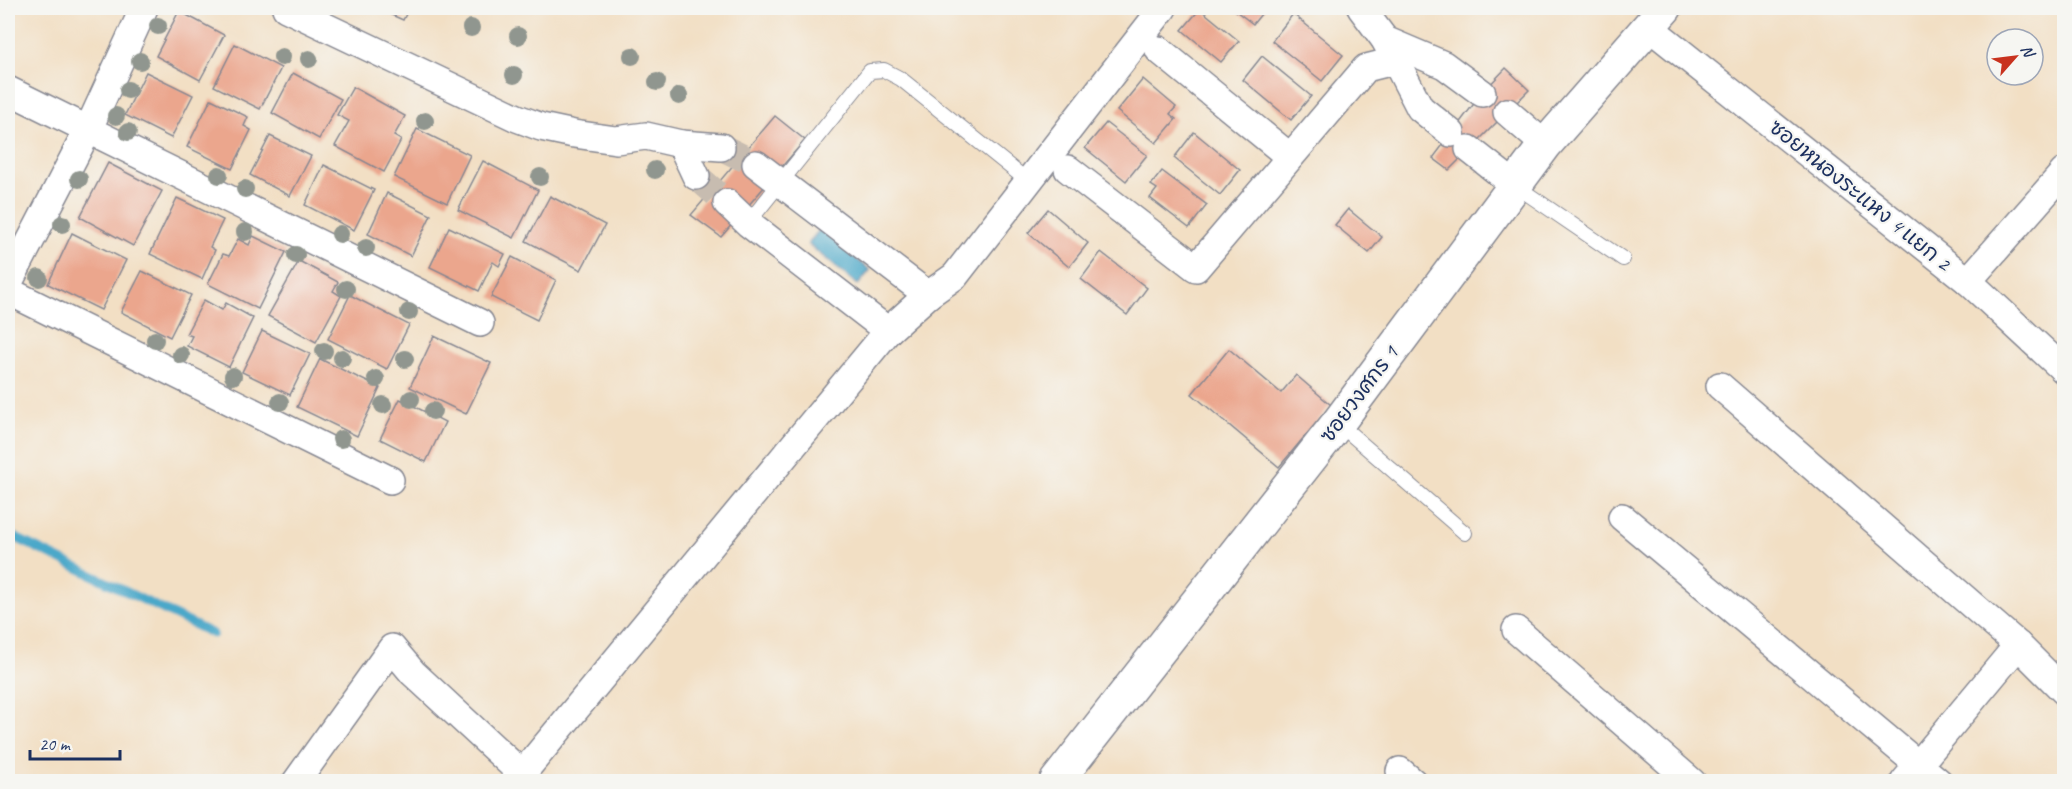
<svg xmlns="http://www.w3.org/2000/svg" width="2072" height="789" viewBox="0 0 2072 789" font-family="Caveat,'Playpen Sans Thai',sans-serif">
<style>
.water{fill:#4ba8c9;stroke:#336c94;stroke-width:1.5}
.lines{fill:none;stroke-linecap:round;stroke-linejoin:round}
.stream{stroke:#4ba8c9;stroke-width:9}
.building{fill:#eba68d}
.street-tunnel{stroke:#c7bcb0;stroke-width:27;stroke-dasharray:27 14;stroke-linecap:butt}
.lane-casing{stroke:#868791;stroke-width:16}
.street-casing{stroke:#868791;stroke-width:30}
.secondary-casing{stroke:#868791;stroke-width:36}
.path{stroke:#868791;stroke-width:4;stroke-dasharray:4.5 4.5;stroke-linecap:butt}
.lane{stroke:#fff;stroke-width:14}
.street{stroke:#fff;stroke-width:27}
.secondary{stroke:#fff;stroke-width:33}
.tree{fill:#90968f}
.labels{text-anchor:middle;stroke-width:4.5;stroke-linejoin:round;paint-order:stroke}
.street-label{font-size:21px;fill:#1b2f5e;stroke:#f6f6f2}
</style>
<rect width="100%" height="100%" fill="#f6f6f2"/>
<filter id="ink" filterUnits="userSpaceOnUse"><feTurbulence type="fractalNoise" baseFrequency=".0167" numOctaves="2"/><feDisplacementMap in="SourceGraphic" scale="12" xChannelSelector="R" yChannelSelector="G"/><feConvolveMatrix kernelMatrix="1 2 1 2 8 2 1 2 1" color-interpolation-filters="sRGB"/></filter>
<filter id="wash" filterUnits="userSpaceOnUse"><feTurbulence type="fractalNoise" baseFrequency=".008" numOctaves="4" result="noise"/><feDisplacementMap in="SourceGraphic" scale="24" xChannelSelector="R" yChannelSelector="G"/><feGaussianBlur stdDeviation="1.35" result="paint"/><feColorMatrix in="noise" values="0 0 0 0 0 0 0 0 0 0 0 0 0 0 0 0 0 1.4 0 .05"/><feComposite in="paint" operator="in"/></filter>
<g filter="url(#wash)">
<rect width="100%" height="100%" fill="#f2dfc4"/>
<polygon class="water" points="820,229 870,270 858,285 808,244"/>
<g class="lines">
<polyline class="stream" points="8,534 213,634"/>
</g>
<g id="blocks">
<g class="building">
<polygon points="376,8 409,8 403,20"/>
<polygon points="1232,8 1266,8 1253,24"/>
<polygon points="1200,9 1239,41 1221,62 1182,30"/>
<polygon points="179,11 224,35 200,80 156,56"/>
<polygon points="1293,14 1343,55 1322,81 1272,41"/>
<polygon points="235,44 281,68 260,109 214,86"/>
<polygon points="1262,56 1311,96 1291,120 1243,80"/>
<polygon points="1506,68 1529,90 1449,170 1433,158 1482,93"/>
<polygon points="146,72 193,95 171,138 125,115"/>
<polygon points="293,73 341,99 319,139 272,113"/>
<polygon points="1143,79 1176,107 1170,114 1176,119 1156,143 1117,111"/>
<polygon points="353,87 405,116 394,136 401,140 384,172 335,146 349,121 337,115"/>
<polygon points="211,99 248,117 244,126 251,130 232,169 187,147"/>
<polygon points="775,116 805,140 721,237 691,215"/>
<polygon points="1106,123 1147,155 1126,181 1085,148"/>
<polygon points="417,129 470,155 447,203 394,177"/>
<polygon points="1194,132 1240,170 1220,195 1174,158"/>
<polygon points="270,136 311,156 290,196 250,175"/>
<polygon points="483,161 538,190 514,238 458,210"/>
<polygon points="108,163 162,191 133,246 80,217"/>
<polygon points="324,165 374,190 354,230 305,205"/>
<polygon points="1162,171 1207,205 1189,228 1150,198 1157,189 1151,185"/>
<polygon points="387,193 431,215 411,256 368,234"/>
<polygon points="550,196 605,225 581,270 526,241"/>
<polygon points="177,198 223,220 210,247 215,250 202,279 150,254"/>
<polygon points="1048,209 1088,243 1069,267 1028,233"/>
<polygon points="1348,209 1382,237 1369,253 1335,225"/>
<polygon points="449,227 505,254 499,266 493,262 479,291 430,267"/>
<polygon points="72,233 126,260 101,310 48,284"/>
<polygon points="253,236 286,252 258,309 208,284 223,254 229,256 238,239 249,245"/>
<polygon points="1101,252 1147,288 1127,315 1081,279"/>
<polygon points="512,257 556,280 537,320 491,297"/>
<polygon points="299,261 338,282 333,291 341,296 316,342 268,316"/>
<polygon points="142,271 191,295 170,337 121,312"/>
<polygon points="350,295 409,325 387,369 328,339"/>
<polygon points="204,300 222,310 226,303 253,318 229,367 187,346 192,336 186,334"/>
<polygon points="262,331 310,354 290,395 242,372"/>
<polygon points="434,336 491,363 466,414 410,387"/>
<polygon points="1229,349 1281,393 1296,375 1331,405 1279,467 1192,394"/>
<polygon points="320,359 380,388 357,436 297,407"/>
<polygon points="400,399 445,422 426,462 380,439"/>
</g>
</g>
</g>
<g filter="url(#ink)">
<use href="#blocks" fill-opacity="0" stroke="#868791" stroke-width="1.5"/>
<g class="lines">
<g class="street-tunnel">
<polyline points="721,147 756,164"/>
<polyline points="696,176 727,203"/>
</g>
<g class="lane-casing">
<g id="lane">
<polyline points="1516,186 1623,259"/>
<polyline points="748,223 870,71 884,70 901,79 1029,182"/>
<polyline points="1338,423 1465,533"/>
</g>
</g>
<g class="street-casing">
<g id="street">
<polyline points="286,8 517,118 541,127 574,134 616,140 646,136 681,144"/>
<polyline points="1361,8 1385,40 1420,108 1451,133"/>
<polyline points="1649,27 1968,281 2064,370"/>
<polyline points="1385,40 1444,65 1482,93"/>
<polyline points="1159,50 1290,157"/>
<polyline points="8,90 480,323"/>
<polyline points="1507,112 1545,145"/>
<polyline points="1469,149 1516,186"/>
<polyline points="756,164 928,295"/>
<polyline points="1068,169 1196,268 1366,68 1394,61"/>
<polyline points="696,176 681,144 721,147"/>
<polyline points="727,203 748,223 888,331"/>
<polyline points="1968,281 2064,172"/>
<polyline points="8,284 88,130 144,8"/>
<polyline points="8,291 390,480"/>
<polyline points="1720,386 2018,645 2064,691"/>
<polyline points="1622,517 1939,782"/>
<polyline points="1516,630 1692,782"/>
<polyline points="1400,771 1413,782"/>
<polyline points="296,782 392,648 413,673 522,774"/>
<polyline points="519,782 522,774 888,331 928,295 955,276 1163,8"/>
<polyline points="1904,782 2018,645"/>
</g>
</g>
<g class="secondary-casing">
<polyline id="secondary" points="1056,782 1338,423 1545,145 1665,8"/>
</g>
<polyline class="path" points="8,779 13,782"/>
<use href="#lane" class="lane"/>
<use href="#street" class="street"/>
<use href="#secondary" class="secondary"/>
</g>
<g class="tree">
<circle cx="158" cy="26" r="9"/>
<circle cx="471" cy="28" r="9"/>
<circle cx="518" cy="36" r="9"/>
<circle cx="632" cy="56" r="9"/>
<circle cx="282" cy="57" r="9"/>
<circle cx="309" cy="59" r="9"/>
<circle cx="140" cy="61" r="9"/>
<circle cx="514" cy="75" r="9"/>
<circle cx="657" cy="82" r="9"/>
<circle cx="128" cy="90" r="9"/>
<circle cx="679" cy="96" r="9"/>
<circle cx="116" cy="116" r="9"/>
<circle cx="425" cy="121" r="9"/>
<circle cx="128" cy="132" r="9"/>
<circle cx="655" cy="170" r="9"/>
<circle cx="219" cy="175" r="9"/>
<circle cx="540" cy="177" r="9"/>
<circle cx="79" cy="179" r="9"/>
<circle cx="245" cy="189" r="9"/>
<circle cx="62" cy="224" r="9"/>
<circle cx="245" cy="232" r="9"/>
<circle cx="340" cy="234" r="9"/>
<circle cx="366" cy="248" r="9"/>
<circle cx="296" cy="255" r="9"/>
<circle cx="39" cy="278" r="9"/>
<circle cx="346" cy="289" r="9"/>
<circle cx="409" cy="312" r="9"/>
<circle cx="155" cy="340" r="9"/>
<circle cx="324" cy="351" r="9"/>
<circle cx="181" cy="355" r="9"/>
<circle cx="342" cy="358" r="9"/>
<circle cx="405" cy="359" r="9"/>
<circle cx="233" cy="376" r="9"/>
<circle cx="376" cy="379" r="9"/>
<circle cx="411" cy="399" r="9"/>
<circle cx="280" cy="402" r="9"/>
<circle cx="383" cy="405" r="9"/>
<circle cx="433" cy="411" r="9"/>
<circle cx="341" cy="439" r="9"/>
</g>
</g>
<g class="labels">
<g class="street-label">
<text transform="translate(1860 195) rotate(39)" y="7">ซอยหนองระแหง 4 แยก 2</text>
<text transform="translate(1359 394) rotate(-53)" y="7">ซอยวงศกร 1</text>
</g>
</g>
<rect width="2072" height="789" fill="none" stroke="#f6f6f2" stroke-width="30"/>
<g transform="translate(2015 57) rotate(62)"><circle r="28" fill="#f6f6f2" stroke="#9ea6b7" stroke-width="1.5"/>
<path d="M0-4.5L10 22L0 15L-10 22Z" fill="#c8321e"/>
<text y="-9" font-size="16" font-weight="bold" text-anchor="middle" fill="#1b2f5e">N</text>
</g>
<path d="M30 750v9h90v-9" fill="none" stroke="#1b2f5e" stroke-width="3"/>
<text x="39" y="750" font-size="18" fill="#1b2f5e" stroke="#f6f6f2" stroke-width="4.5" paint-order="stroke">20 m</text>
</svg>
